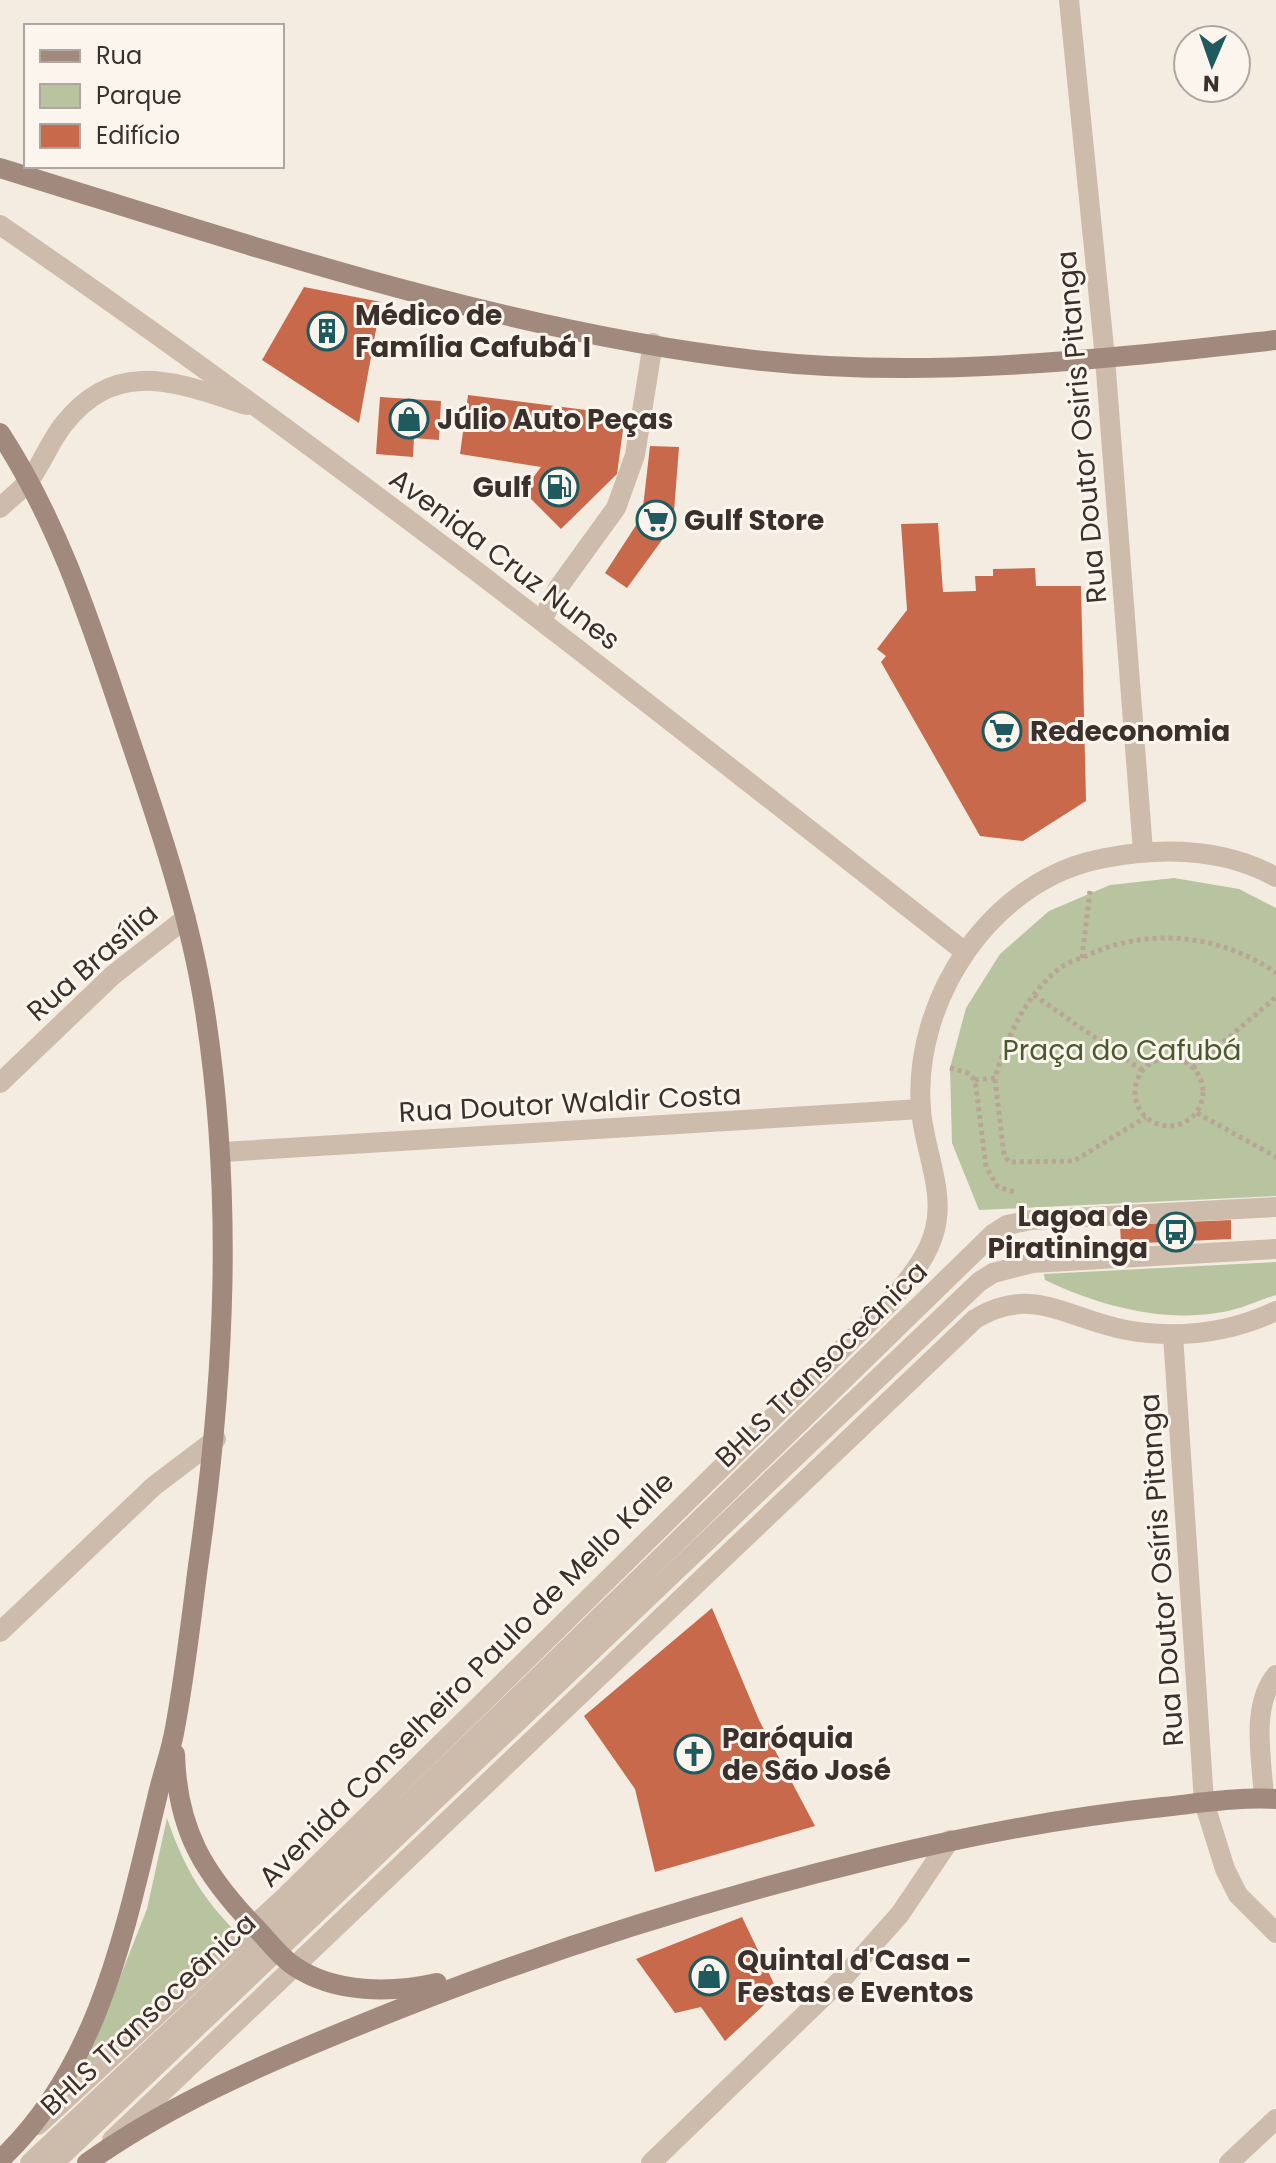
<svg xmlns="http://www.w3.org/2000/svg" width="1276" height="2163" viewBox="0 0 1276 2163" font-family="Poppins,sans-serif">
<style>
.green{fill:#b8c4a0}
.building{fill:#c8694b}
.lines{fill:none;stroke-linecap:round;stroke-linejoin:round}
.path{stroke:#b9a596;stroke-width:5;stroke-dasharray:4 4;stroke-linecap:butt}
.service{stroke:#cdbbac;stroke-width:20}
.minor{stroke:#cdbbac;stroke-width:20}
.secondary{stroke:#a18a7d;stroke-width:20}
.labels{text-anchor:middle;stroke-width:6;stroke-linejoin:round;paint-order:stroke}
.poi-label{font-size:28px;font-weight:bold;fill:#3b302b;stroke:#fbf5ee;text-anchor:start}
.street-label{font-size:28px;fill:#3b302b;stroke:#fbf5ee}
.park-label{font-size:28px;fill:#4a5a2e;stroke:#fbf5ee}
</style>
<rect width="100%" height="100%" fill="#f4ebe1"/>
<g class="green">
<polygon points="1174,878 1239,889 1276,908 1276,1196 979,1210 952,1143 950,1068 966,1008 1000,954 1049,911 1110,885"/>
<path d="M1276,1262v33c-17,5 -35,14 -53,17 -61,11 -123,-6 -178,-32l-1,-6z"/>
<path d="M167,1818c16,46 31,74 65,110l-162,156 29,-54 48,-121z"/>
</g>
<g class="building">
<polygon points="304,287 381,302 359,423 262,360"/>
<polygon points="468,395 625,415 617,474 561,529 523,491 541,467 460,454"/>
<polygon points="380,397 441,401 439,440 414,438 413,457 376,454"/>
<polygon points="650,446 679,447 673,525 627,588 605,573 642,516"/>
<polygon points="938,523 943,592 976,591 975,576 993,576 993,569 1035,568 1036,586 1081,586 1086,801 1023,841 980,836 881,662 886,656 877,649 907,610 901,524"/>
<polygon points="1231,1220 1231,1239 1121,1244 1120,1225"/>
<polygon points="712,1608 759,1720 815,1826 655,1872 635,1789 584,1716"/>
<polygon points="742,1917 778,1992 725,2041 701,2007 675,2013 636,1959"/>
</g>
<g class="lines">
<g class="path">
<polyline points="1082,958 1090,891"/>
<polyline points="1034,995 1143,1071"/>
<circle cx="1169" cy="1092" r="34"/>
<polyline points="950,1068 966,1072 975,1080 986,1167 998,1187 1015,1192"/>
<polyline points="1193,1068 1276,997"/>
<polyline points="995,1079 1004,1155 1009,1162 1074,1161 1146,1117"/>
<path d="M975,1080l20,-2c12,-40 30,-83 65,-110 8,-6 19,-9 28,-13 61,-28 132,-21 188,18"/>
<polyline points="1197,1113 1276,1157"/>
</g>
<g class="service">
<polyline points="542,621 558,588 616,508 635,455 653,343"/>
<path d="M1264,1798c-2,-39 -14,-91 12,-123"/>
<polyline points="30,2163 300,1909 993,1234 1007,1225 1031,1220 1276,1207"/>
<polyline points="54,2163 979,1282 993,1273 1032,1263 1276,1249"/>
</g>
<g class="minor">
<polyline points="1069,0 1105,358 1143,851"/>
<path d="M0,225c332,227 648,478 965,727"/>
<path d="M0,508c10,-10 23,-19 31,-30 12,-17 19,-36 32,-53 54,-69 114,-42 184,-20"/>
<polyline points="0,1083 113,975 186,918"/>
<polyline points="223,1152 921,1109"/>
<polyline points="1173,1335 1204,1802 1225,1869 1238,1895 1276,1933"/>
<polyline points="0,1632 154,1486 216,1439"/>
<path d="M38,2125l249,-230 604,-594c17,-21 38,-45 44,-72 10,-39 -11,-80 -14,-119 -9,-111 71,-232 184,-252 58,-11 118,-10 171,19"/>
<path d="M112,2140l863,-821c58,-35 92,0 151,11 51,9 103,3 150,-19"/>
<polyline points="651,2163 845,1976 900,1914 950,1840"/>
<polyline points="1229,2163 1276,2119"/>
</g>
<g class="secondary">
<path d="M0,168c244,75 500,163 754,192 173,20 350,-1 522,-20"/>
<path d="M0,433c57,87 89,185 122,283 32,95 66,190 82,289 30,189 21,372 -6,561 -7,54 -13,108 -23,162 -4,24 -13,47 -18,70 -31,127 -57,269 -157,362"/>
<path d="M175,1754c2,76 29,120 80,173 12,12 25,30 39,39 41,28 98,27 143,17"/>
<path d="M87,2163c84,-60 179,-100 275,-139 168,-69 339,-123 515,-166 95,-23 189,-41 286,-51 37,-4 75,-10 113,-8"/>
</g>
</g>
<defs>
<g id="building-ring" transform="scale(2)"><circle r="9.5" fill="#fbf5ee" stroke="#1f5a5e" stroke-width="1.5"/><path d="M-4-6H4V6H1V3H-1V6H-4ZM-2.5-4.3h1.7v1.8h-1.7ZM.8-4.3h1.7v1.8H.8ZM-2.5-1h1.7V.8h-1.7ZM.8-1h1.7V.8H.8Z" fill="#1f5a5e"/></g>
<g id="shop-ring" transform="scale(2)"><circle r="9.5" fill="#fbf5ee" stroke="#1f5a5e" stroke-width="1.5"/><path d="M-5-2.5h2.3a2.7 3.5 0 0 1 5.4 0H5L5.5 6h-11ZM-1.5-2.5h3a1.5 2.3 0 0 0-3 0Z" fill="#1f5a5e"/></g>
<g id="fuel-ring" transform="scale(2)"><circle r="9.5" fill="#fbf5ee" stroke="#1f5a5e" stroke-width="1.5"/><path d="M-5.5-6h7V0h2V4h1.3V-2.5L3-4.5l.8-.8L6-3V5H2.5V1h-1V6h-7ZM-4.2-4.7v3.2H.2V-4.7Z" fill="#1f5a5e"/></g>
<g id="supermarket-ring" transform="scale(2)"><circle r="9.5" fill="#fbf5ee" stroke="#1f5a5e" stroke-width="1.5"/><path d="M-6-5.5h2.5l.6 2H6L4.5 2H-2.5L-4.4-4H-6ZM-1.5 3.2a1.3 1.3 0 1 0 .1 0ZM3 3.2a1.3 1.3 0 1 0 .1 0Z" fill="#1f5a5e"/></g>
<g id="bus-ring" transform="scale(2)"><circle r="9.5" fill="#fbf5ee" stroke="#1f5a5e" stroke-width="1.5"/><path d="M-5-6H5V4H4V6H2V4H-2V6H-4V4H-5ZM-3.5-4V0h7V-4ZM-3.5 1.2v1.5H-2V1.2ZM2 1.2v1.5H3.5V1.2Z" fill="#1f5a5e"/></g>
<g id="church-ring" transform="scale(2)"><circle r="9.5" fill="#fbf5ee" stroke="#1f5a5e" stroke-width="1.5"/><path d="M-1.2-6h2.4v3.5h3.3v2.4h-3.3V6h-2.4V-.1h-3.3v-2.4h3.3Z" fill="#1f5a5e"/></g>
</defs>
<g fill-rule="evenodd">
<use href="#building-ring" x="327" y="331"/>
<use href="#shop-ring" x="409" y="419"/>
<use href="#fuel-ring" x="559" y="487"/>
<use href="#supermarket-ring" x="656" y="520"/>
<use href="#supermarket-ring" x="1002" y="731"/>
<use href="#bus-ring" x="1176" y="1232"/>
<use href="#church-ring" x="694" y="1754"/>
<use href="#shop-ring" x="709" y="1976"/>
</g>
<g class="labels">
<g class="poi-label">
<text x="355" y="325">Médico de<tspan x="355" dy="32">Família Cafubá I</tspan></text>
<text x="437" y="429">Júlio Auto Peças</text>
<text x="531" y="497" text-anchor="end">Gulf</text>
<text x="684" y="530">Gulf Store</text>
<text x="1030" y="741">Redeconomia</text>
<text x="1148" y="1226" text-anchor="end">Lagoa de<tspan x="1148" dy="32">Piratininga</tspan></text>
<text x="722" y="1748">Paróquia<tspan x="722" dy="32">de São José</tspan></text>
<text x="737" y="1970">Quintal d'Casa -<tspan x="737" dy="32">Festas e Eventos</tspan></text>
</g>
<g class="street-label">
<text transform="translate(1081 427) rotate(-95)" y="10">Rua Doutor Osiris Pitanga</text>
<text transform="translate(505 559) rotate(37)" y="10">Avenida Cruz Nunes</text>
<text transform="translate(92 962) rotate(-41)" y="10">Rua Brasília</text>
<text transform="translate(570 1103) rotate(-3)" y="10">Rua Doutor Waldir Costa</text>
<text transform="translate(821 1364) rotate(-44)" y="10">BHLS Transoceânica</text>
<text transform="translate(1161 1570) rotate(-94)" y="10">Rua Doutor Osíris Pitanga</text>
<text transform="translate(466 1679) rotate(-45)" y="10">Avenida Conselheiro Paulo de Mello Kalle</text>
<text transform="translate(148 2014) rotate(-43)" y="10">BHLS Transoceânica</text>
</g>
<g class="park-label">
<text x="1122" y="1060">Praça do Cafubá</text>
</g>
</g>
<rect x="24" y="24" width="260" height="144" fill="#fbf5ee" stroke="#aea6a0" stroke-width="2"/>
<rect x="40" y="50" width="40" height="12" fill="#a18a7d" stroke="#aea6a0" stroke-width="2"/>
<text x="96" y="64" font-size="24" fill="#3b302b">Rua</text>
<rect x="40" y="84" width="40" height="24" fill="#b8c4a0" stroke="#aea6a0" stroke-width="2"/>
<text x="96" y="104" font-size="24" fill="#3b302b">Parque</text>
<rect x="40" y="124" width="40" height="24" fill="#c8694b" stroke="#aea6a0" stroke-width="2"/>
<text x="96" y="144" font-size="24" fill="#3b302b">Edifício</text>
<g transform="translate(1212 64) rotate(182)"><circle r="38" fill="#fbf5ee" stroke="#aea6a0" stroke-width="2"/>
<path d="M0-6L14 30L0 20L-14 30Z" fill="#1f5a5e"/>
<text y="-12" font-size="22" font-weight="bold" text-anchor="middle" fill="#3b302b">N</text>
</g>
</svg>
